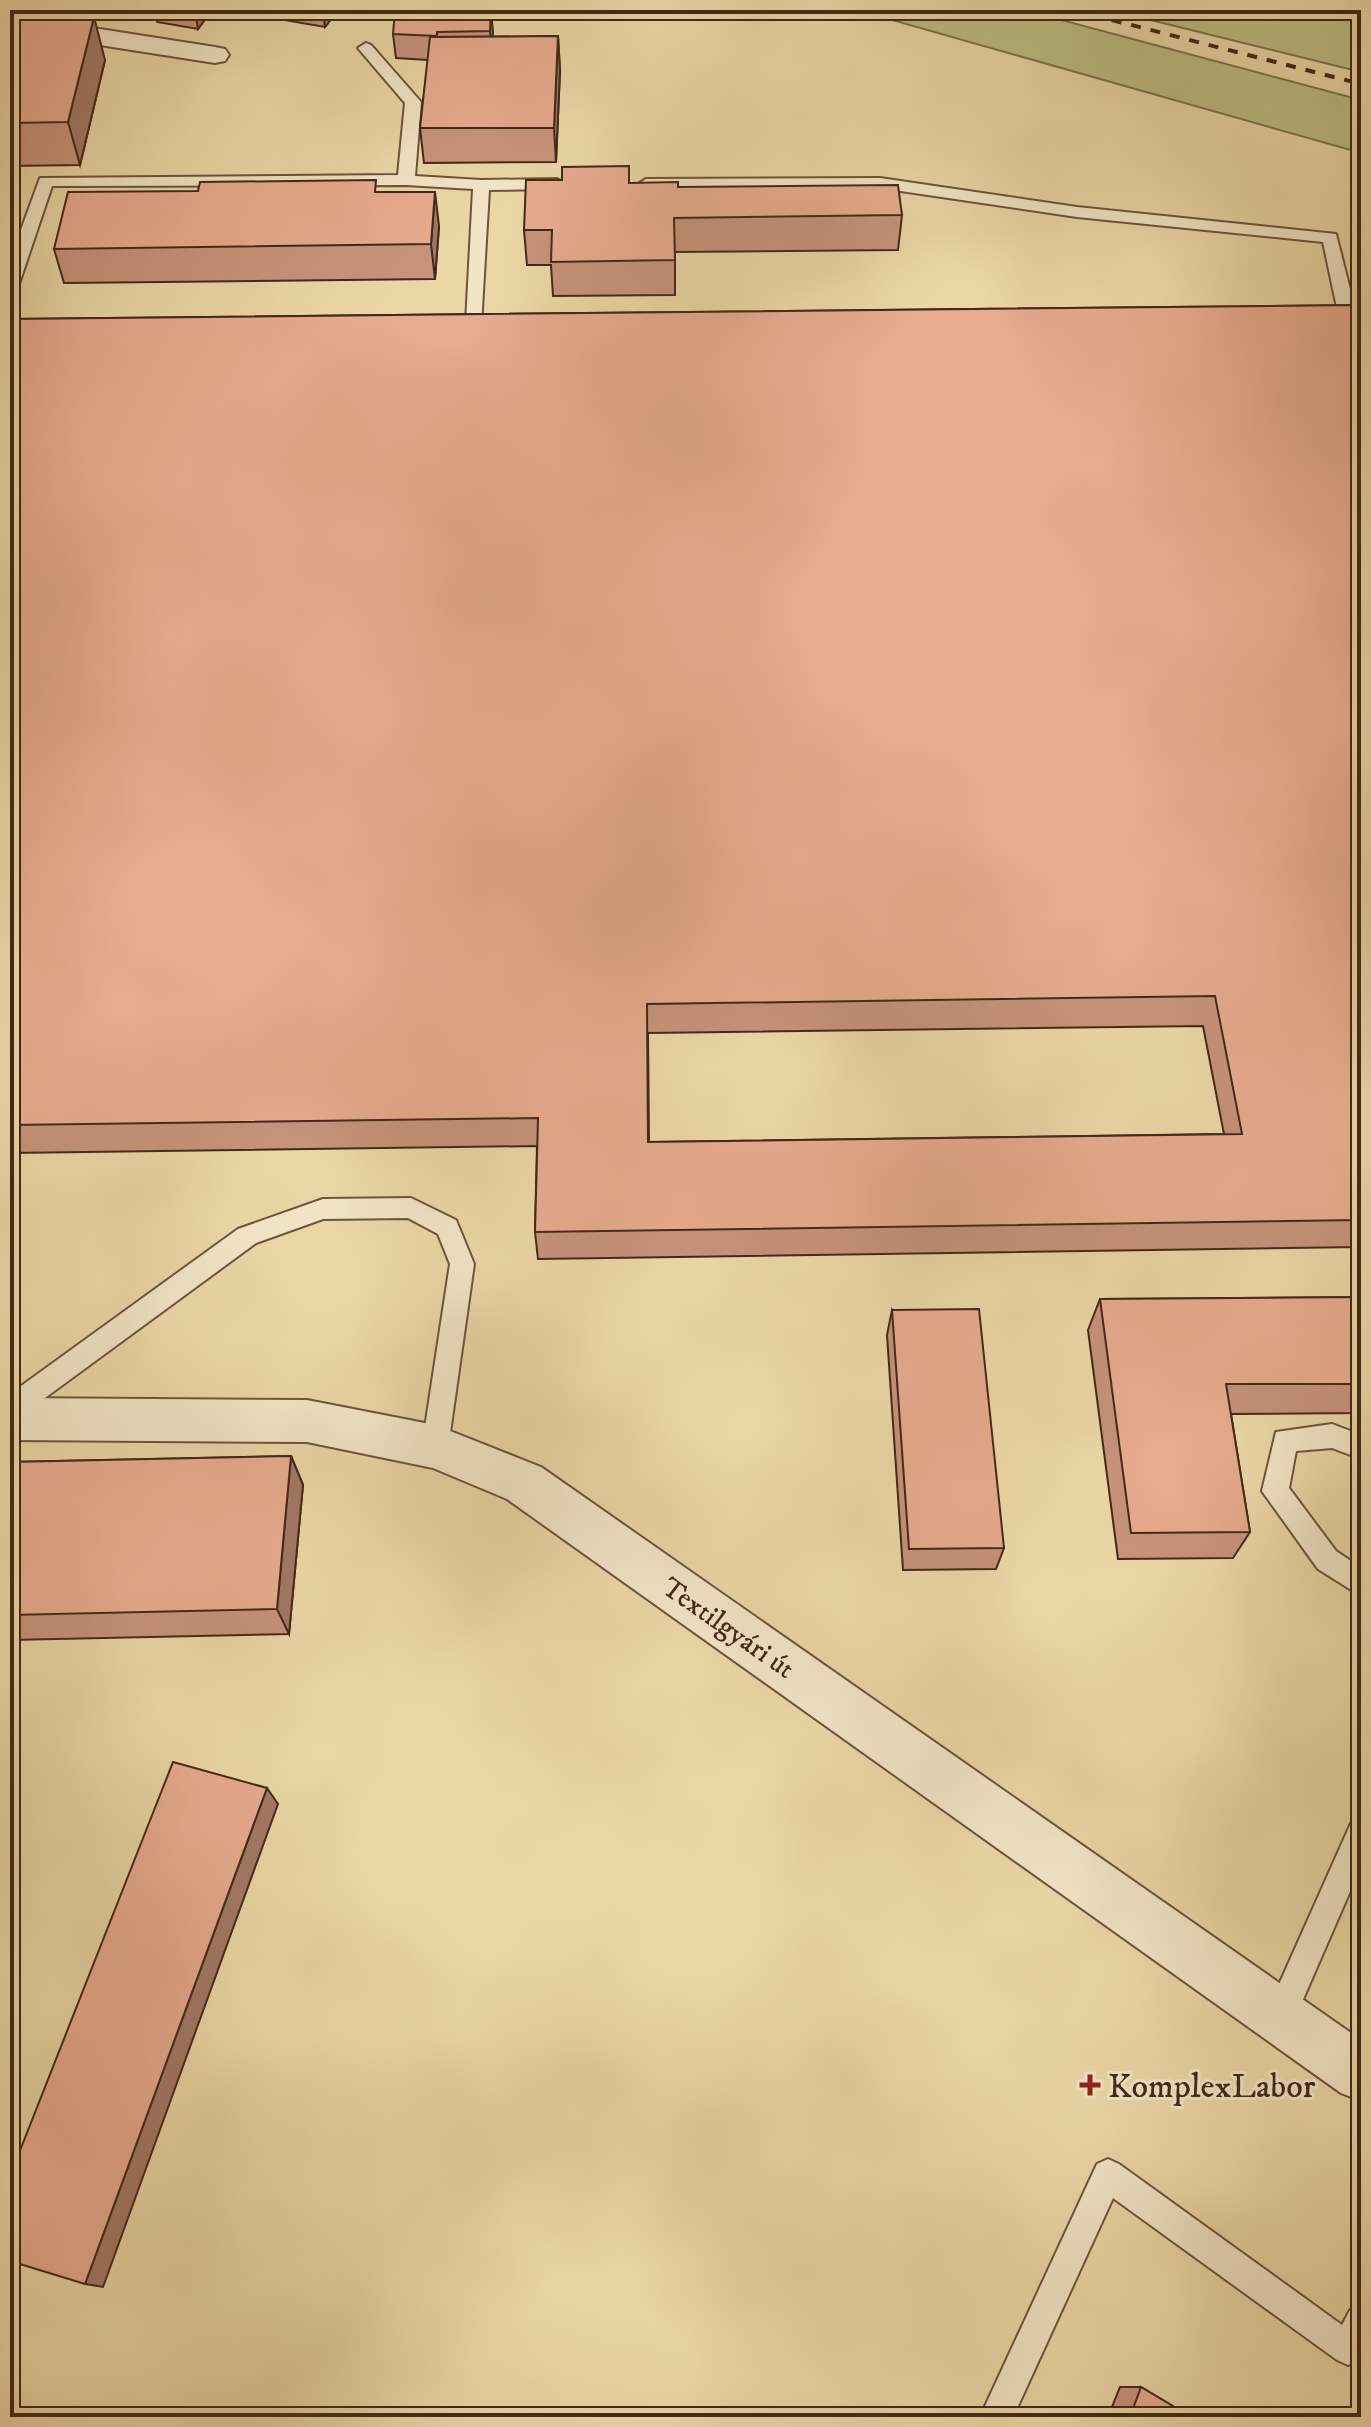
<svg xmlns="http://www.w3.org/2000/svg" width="1371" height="2427" viewBox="0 0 1371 2427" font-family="'IM FELL DW Pica',serif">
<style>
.green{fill:#bcbd83;stroke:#7f724f;stroke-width:2}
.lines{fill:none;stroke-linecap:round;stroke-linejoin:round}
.lane-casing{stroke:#6c543e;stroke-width:4}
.street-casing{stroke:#6c543e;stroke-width:4}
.path{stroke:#42281b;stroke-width:4;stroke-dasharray:4 3;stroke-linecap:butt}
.lane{fill:#f2e5c5;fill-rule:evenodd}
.street{fill:#f2e5c5;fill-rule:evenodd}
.rail{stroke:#42281b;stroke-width:4;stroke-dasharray:10 10;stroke-linecap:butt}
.wall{fill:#c7937b;stroke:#42281b;stroke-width:2;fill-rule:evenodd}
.shaded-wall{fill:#a27864;stroke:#42281b;stroke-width:2}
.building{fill:#e7ab8f;stroke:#42281b;stroke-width:2;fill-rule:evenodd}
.poi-dot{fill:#8f2418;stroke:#f2e5c5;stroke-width:3}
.labels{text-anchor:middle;stroke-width:6;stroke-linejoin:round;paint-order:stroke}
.street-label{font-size:28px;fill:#42281b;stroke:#f2e5c5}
.near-poi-label{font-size:34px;fill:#42281b;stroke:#f2e5c5;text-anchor:start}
</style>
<rect width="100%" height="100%" fill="#ebd7a6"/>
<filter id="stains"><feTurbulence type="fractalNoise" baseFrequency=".0025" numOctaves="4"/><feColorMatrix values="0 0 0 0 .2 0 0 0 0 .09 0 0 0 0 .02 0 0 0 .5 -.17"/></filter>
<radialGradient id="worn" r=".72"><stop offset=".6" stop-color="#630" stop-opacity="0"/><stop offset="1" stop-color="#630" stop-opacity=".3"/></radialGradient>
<g class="green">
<polygon points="857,10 1024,10 1361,100 1361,153"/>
<polygon points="1110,10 1361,10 1361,72"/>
</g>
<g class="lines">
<g class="lane-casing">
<g id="lane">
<polygon points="366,43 371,45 421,102 415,176 481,180 557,179 565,184 557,189 489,190 481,326 469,326 466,322 473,189 406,185 52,186 19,284 10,289 10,260 40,178 398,175 405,103 358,48"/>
<polygon points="880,178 1077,207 1336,234 1357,317 1348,322 1339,317 1323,242 1077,217 880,188 646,189 638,184 646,179"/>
<polygon points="411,1198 456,1220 474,1264 448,1447 444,1455 435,1459 426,1455 422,1447 450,1264 438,1234 408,1218 323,1219 256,1243 19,1417 10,1421 10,1394 238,1229 323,1199"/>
<polygon points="1332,1424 1361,1435 1361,1459 1332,1448 1296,1451 1289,1488 1336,1551 1361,1568 1361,1596 1318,1569 1262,1491 1276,1432"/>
<polygon points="1361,1819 1361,1866 1291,2027 1280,2031 1269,2027 1265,2016 1351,1823"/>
<polygon points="1108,2159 1119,2164 1342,2325 1350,2310 1361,2305 1359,2360 1348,2365 1337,2360 1113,2198 1013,2417 980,2417 1097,2164"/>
</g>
</g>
<g class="street-casing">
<g id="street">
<polygon points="10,15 215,47 225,49 229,55 225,61 215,63 10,31"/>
<polygon points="10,1398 307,1400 435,1425 541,1467 1361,2040 1361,2101 1341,2093 507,1499 433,1468 307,1442 10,1440"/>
</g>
</g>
<polyline class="path" points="1320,10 1361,22"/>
<use href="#lane" class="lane"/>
<use href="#street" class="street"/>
<polyline class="rail" points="1073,10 1361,84"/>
</g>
<g class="wall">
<polygon points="155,10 212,10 198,29 157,22"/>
<polygon points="228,10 239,10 236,14 228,13"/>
<polygon points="282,10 338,10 325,27 284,20"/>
<polygon points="491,10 492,37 558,36 560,71 556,162 424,163 420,128 428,60 396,58 393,34"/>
<polygon points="10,18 105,60 80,165 10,166"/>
<polygon points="630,183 678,187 902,215 898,250 675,252 675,295 553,296 551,265 527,265 524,230"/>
<polygon points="378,192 439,226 435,279 64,283 54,249"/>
<path d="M1361,305v942l-823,12 -3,-27 2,-86 -527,7v-834zM1203,1026l21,108 -575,8 -1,-109z"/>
<polygon points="1361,1297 1361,1413 1231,1414 1250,1532 1233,1558 1118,1559 1088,1330 1100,1299"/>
<polygon points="892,1310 1004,1548 996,1569 903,1570 887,1335"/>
<polygon points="291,1456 303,1485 289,1634 10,1640 10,1462"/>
<polygon points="1120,2387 1141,2387 1191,2417 1108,2417"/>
</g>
<g class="shaded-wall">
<polygon points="200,10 212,10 198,29 196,16"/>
<polygon points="326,10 338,10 325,27 323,14"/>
<polygon points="491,10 493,32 492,56 490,31"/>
<polygon points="94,17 105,60 80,165 68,122"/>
<polygon points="558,36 560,71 556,162 554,128"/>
<polygon points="435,192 439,226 435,279 431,244"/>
<polygon points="291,1456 303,1485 289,1634 277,1609"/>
<polygon points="267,1788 278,1804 103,2287 85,2284"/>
</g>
<g class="building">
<polygon points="157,10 200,10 196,16"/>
<polygon points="296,10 326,10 323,14"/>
<polygon points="395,10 491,10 490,31 437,32 437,36 393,34"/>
<polygon points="94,17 68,122 10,123 10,18"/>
<polygon points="558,36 554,128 420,128 430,37"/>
<polygon points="629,166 629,183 678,182 678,187 898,185 902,215 674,218 675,260 551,262 552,230 524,230 526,180 562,180 562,167"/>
<polygon points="376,180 375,192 435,192 431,244 54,249 68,192 198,191 200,182"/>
<path d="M1361,305v719l-5,1 5,19v176l-826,12 3,-114 -528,7v-806zM1215,996l27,138 -594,8 -1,-138z"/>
<polygon points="1361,1297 1361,1384 1226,1384 1250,1532 1131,1533 1100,1299"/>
<polygon points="979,1309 1004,1548 909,1549 892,1310"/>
<polygon points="291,1456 277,1609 10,1615 10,1462"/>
<polygon points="173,1762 267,1788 85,2284 10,2261 10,2176"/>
<polygon points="1141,2387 1191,2417 1130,2417"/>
</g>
<path class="poi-dot" d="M1086 2073h8v8h8v8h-8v8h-8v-8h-8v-8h8z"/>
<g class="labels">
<g class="street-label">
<text transform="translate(729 1627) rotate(35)" y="10">Textilgyári út</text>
</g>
<g class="near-poi-label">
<text x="1108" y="2097">KomplexLabor</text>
</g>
</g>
<rect width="1371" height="2427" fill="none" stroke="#ebd7a6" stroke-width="40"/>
<rect x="12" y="12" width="1347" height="2403" fill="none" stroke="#42281b" stroke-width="4"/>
<rect x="20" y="20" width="1331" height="2387" fill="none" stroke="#42281b" stroke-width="2"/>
<rect width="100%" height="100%" filter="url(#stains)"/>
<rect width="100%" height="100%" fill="url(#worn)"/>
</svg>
